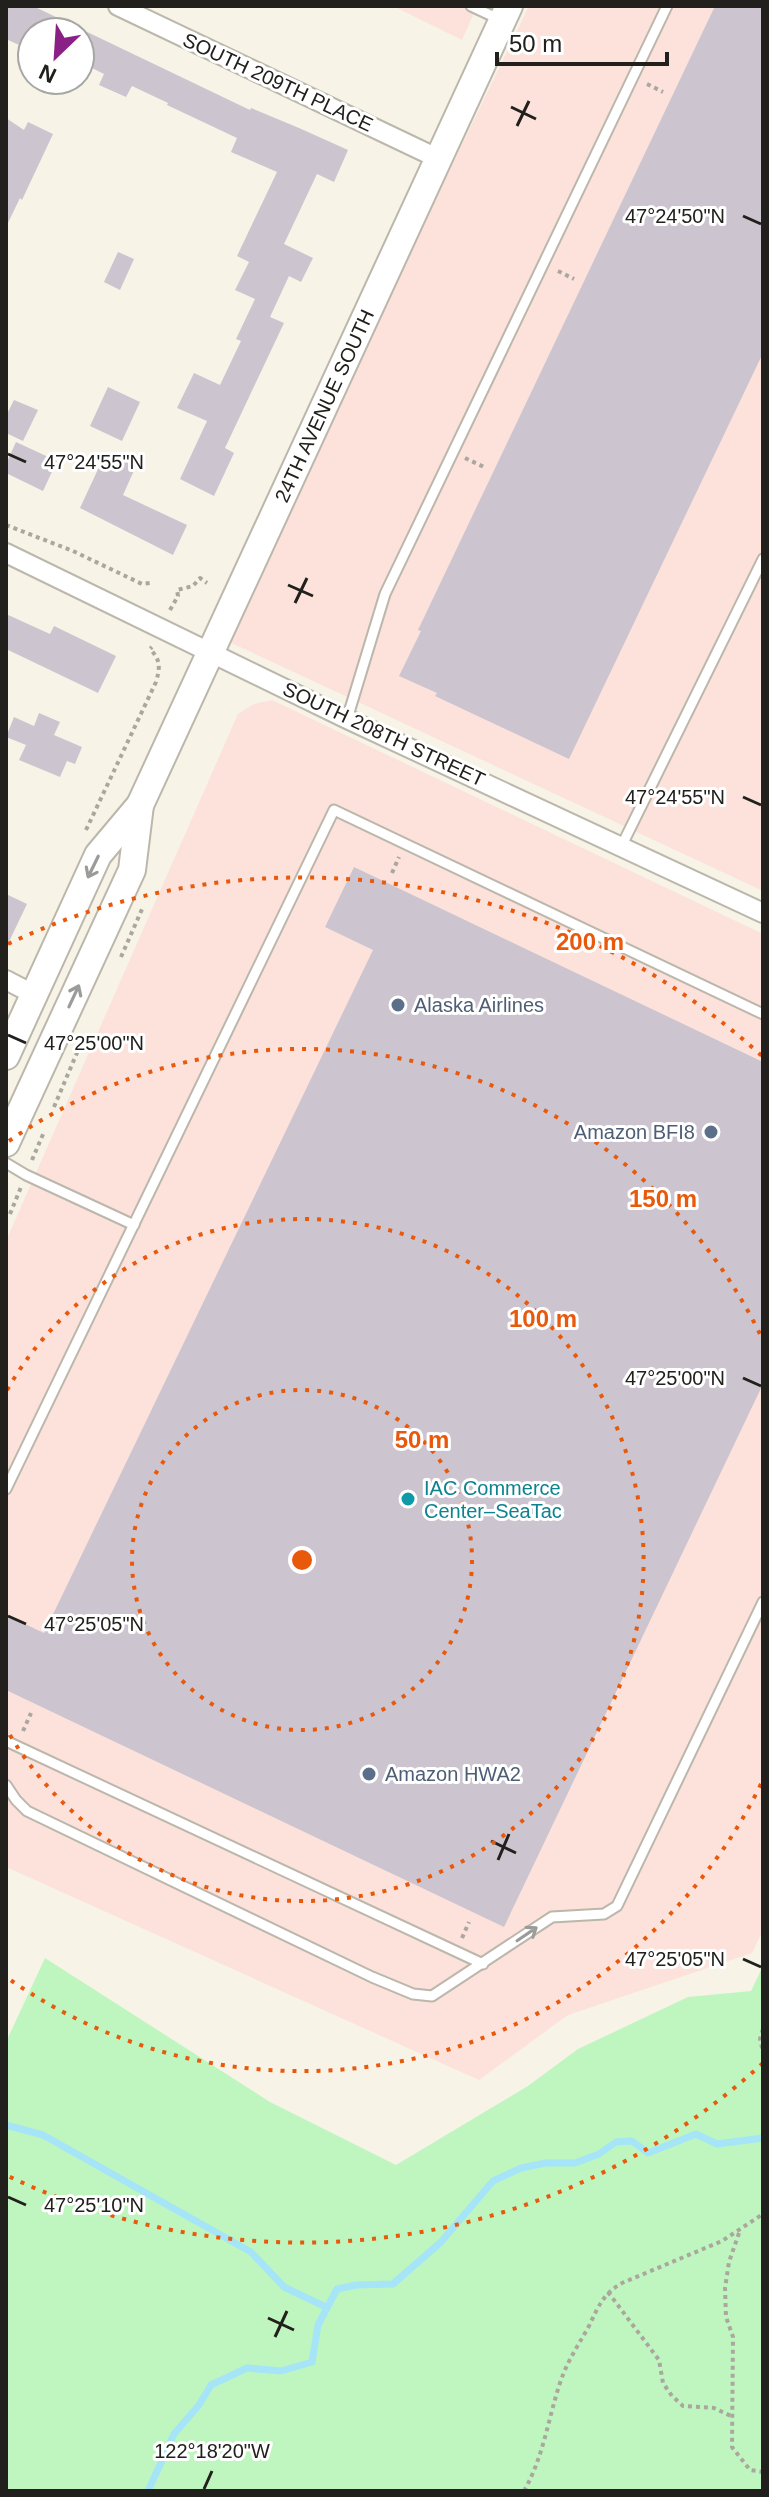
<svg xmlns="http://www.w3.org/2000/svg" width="769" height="2497" viewBox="0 0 769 2497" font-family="Helvetica,sans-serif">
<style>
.industrial{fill:#fce2db}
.green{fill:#bff6c0}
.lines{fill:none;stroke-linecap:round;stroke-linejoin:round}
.stream{stroke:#a6e4f7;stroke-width:7}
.building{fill:#ccc5d0}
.lane-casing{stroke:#bbb7ab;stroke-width:13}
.street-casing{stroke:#bbb7ab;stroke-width:22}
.secondary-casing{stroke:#bbb7ab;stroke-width:30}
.path{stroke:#aaa79e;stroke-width:4;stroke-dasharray:4 4;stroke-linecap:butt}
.lane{stroke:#fff;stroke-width:9}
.street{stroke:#fff;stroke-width:18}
.secondary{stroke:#fff;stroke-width:26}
.oneway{stroke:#9b9b99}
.ticks{fill:none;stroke:#21201c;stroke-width:3}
.ring{fill:none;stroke:#e8590c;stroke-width:4;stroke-dasharray:4 8}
.service-dot{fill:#5c6f8a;stroke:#fff;stroke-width:3}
.culture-dot{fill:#0f9aa8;stroke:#fff;stroke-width:3}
.labels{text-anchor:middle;stroke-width:6;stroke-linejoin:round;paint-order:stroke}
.street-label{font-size:20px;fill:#21201c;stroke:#fff}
.service-label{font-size:20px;fill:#4e5e75;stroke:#fff;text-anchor:start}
.culture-label{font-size:20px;fill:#0d838f;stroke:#fff;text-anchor:start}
.ticks-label{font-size:20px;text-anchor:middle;fill:#21201c;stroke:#fff;stroke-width:6;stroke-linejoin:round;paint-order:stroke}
.centre{fill:#e8590c;stroke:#fff;stroke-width:4}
.ring-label{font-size:24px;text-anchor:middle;font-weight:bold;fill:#e8590c;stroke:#fff;stroke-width:6;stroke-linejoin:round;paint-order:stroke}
</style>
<rect width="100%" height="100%" fill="#f7f3e7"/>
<g class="industrial">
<polygon points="393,6 477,6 462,40"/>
<polygon points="529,6 763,6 763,891 223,639"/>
<polygon points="272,700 763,934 763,1930 752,1953 568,2015 479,2080 6,1867 6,1241 238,714 254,704"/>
</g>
<polygon class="green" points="45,1958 270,2102 396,2165 528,2086 578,2049 688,1997 751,1991 763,1966 763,2491 6,2491 6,2042"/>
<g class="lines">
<g class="stream">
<polyline points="6,2125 43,2135 251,2252 284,2287 326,2307"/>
<polyline points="148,2491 174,2434 199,2405 211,2385 247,2368 281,2371 312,2362 318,2325 337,2289 356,2285 393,2284 441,2242 493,2181 521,2168 546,2163 575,2163 599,2154 616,2142 632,2141 648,2153 696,2134 717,2144 763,2138"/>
</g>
</g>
<g class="building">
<polygon points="6,6 33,6 250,110 251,108 299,128 348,150 334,182 317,174 284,244 313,258 301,282 289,276 270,317 284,323 225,448 234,453 214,496 180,479 207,421 177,408 194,373 220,385 241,341 236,339 255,299 235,290 249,262 237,256 277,172 231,152 237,138 167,105 168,103 132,86 126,97 99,85 104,74 80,62 80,32 32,32 32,51 6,39"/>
<polygon points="715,6 763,6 763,353 569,759 435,696 437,693 399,676 421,631 418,630"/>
<polygon points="6,118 24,130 28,122 53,134 22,200 20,198 6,227"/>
<polygon points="118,252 134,259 120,290 104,282"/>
<polygon points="108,387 140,402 122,441 90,426"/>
<polygon points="14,400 38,410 23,441 6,433 6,416"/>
<polygon points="16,442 57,461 43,491 6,473 6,464"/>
<polygon points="106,452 136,466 123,495 187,525 173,555 80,508"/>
<polygon points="6,614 50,634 54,626 116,656 98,693 6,649"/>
<polygon points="39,713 60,722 54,735 82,747 75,764 67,761 60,777 19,760 26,745 6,737 14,717 34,726"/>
<polygon points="354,867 763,1062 763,1384 504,1927 6,1690 6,1615 44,1633 373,950 325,927"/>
<polygon points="6,894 27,904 6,948"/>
</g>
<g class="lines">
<g class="lane-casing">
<g id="lane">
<polyline points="471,6 501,20"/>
<polyline points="347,719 385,594 667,6"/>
<polyline points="621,847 763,559"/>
<polyline points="6,1163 26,1175 134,1225"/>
<polyline points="6,1489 334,810 763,1014"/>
<polyline points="6,1741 483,1964"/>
<polyline points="6,1785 16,1800 27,1811 372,1977 413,1994 432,1996 552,1917 604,1914 617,1906 763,1602"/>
</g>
</g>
<g class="street-casing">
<g id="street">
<polyline points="118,6 437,158"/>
<polyline points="6,553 347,719 763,913"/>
<polyline points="6,980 33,994"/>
</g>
</g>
<g class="secondary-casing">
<g id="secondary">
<path id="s1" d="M6,1056l92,-201 42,-50 369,-799"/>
<polyline points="6,1143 132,870 140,805"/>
</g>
</g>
<g class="path">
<polyline points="647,84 663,92"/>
<polyline points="558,271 574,279"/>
<polyline points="465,458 484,467"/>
<polyline points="6,525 73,551 142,584 150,583"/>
<polyline points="170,610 178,596 177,590 193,586 200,578 207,583"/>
<path d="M86,830l70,-148c4,-14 5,-22 -6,-33l2,-2"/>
<polyline points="392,873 399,857"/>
<polyline points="121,957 143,907"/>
<polyline points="54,1107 79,1048"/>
<polyline points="32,1160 44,1132"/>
<polyline points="10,1214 21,1187"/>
<polyline points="23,1731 31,1713"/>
<polyline points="462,1938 469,1922"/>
<polyline points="763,2029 760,2039 763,2052"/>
<polyline points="739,2233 729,2262 725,2288 726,2317 733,2337 732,2447 750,2470 763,2472"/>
<polyline points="608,2292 659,2360 663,2383 672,2396 683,2406 714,2408 731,2416"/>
<path d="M524,2491c20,-35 24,-73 37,-111 7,-20 18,-36 28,-54 9,-19 14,-32 33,-43l100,-42 41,-27"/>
</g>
<use href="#lane" class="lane"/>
<use href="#street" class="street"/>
<use href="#secondary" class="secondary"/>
</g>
<defs><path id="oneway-shaft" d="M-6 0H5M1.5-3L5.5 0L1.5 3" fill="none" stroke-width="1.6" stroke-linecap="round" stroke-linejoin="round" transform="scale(2)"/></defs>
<g class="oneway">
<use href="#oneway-shaft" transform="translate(93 867) rotate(116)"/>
<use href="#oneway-shaft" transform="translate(74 996) rotate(-65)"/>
<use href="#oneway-shaft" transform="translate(527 1934) rotate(-34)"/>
</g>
<path class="ticks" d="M511,107l25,12M517,126l12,-25M743,216l18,8M8,454l18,8M288,585l25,11M295,603l12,-25M743,797l18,8M8,1035l18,8M743,1378l18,8M8,1616l18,8M491,1841l25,12M498,1860l11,-26M743,1959l18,8M8,2197l18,8M268,2318l26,12M275,2337l12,-26M204,2489l8,-18"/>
<g class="ring">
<circle cx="302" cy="1560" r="170"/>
<path d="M7 1390A341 341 0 1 1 7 1730"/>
<path d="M761 1784A511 511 0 0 1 9 1979M9 1141A511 511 0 0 1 761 1336"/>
<path d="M763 2063A682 682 0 0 1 8 2176M8 944A682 682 0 0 1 763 1057"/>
</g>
<g class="service-dot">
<circle cx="398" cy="1005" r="8"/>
<circle cx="711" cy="1132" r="8"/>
<circle cx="369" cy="1774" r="8"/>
</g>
<circle class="culture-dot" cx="408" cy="1499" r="8"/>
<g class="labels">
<g class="street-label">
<text transform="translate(278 82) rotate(25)" y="7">SOUTH 209TH PLACE</text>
<text dy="7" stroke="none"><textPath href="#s1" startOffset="726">24TH AVENUE SOUTH</textPath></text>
<text transform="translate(384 734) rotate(25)" y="7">SOUTH 208TH STREET</text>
</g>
<g class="service-label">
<text x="414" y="1012">Alaska Airlines</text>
<text x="695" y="1139" text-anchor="end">Amazon BFI8</text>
<text x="385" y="1781">Amazon HWA2</text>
</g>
<g class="culture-label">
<text x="424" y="1495">IAC Commerce<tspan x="424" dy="23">Center–SeaTac</tspan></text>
</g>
</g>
<g class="ticks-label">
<text x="675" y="223">47°24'50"N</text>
<text x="94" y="469">47°24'55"N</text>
<text x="675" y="804">47°24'55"N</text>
<text x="94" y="1050">47°25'00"N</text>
<text x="675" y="1385">47°25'00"N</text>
<text x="94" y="1631">47°25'05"N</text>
<text x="675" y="1966">47°25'05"N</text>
<text x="94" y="2212">47°25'10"N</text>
<text x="212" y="2458">122°18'20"W</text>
</g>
<circle cx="302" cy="1560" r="12" class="centre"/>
<g class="ring-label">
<text x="590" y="950">200 m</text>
<text x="663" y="1207">150 m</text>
<text x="543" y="1327">100 m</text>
<text x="422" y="1448">50 m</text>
</g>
<rect width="769" height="2497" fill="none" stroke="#21201c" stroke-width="16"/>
<g transform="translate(56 56) rotate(205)"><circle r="38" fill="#ffffff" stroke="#a6a6a4" stroke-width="2"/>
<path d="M0-6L14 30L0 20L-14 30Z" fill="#8a2086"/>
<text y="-12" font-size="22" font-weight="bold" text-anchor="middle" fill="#21201c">N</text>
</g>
<path d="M497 52v12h170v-12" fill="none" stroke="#21201c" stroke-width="4"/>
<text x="509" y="52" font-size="24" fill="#21201c" stroke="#ffffff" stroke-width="6" paint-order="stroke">50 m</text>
</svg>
